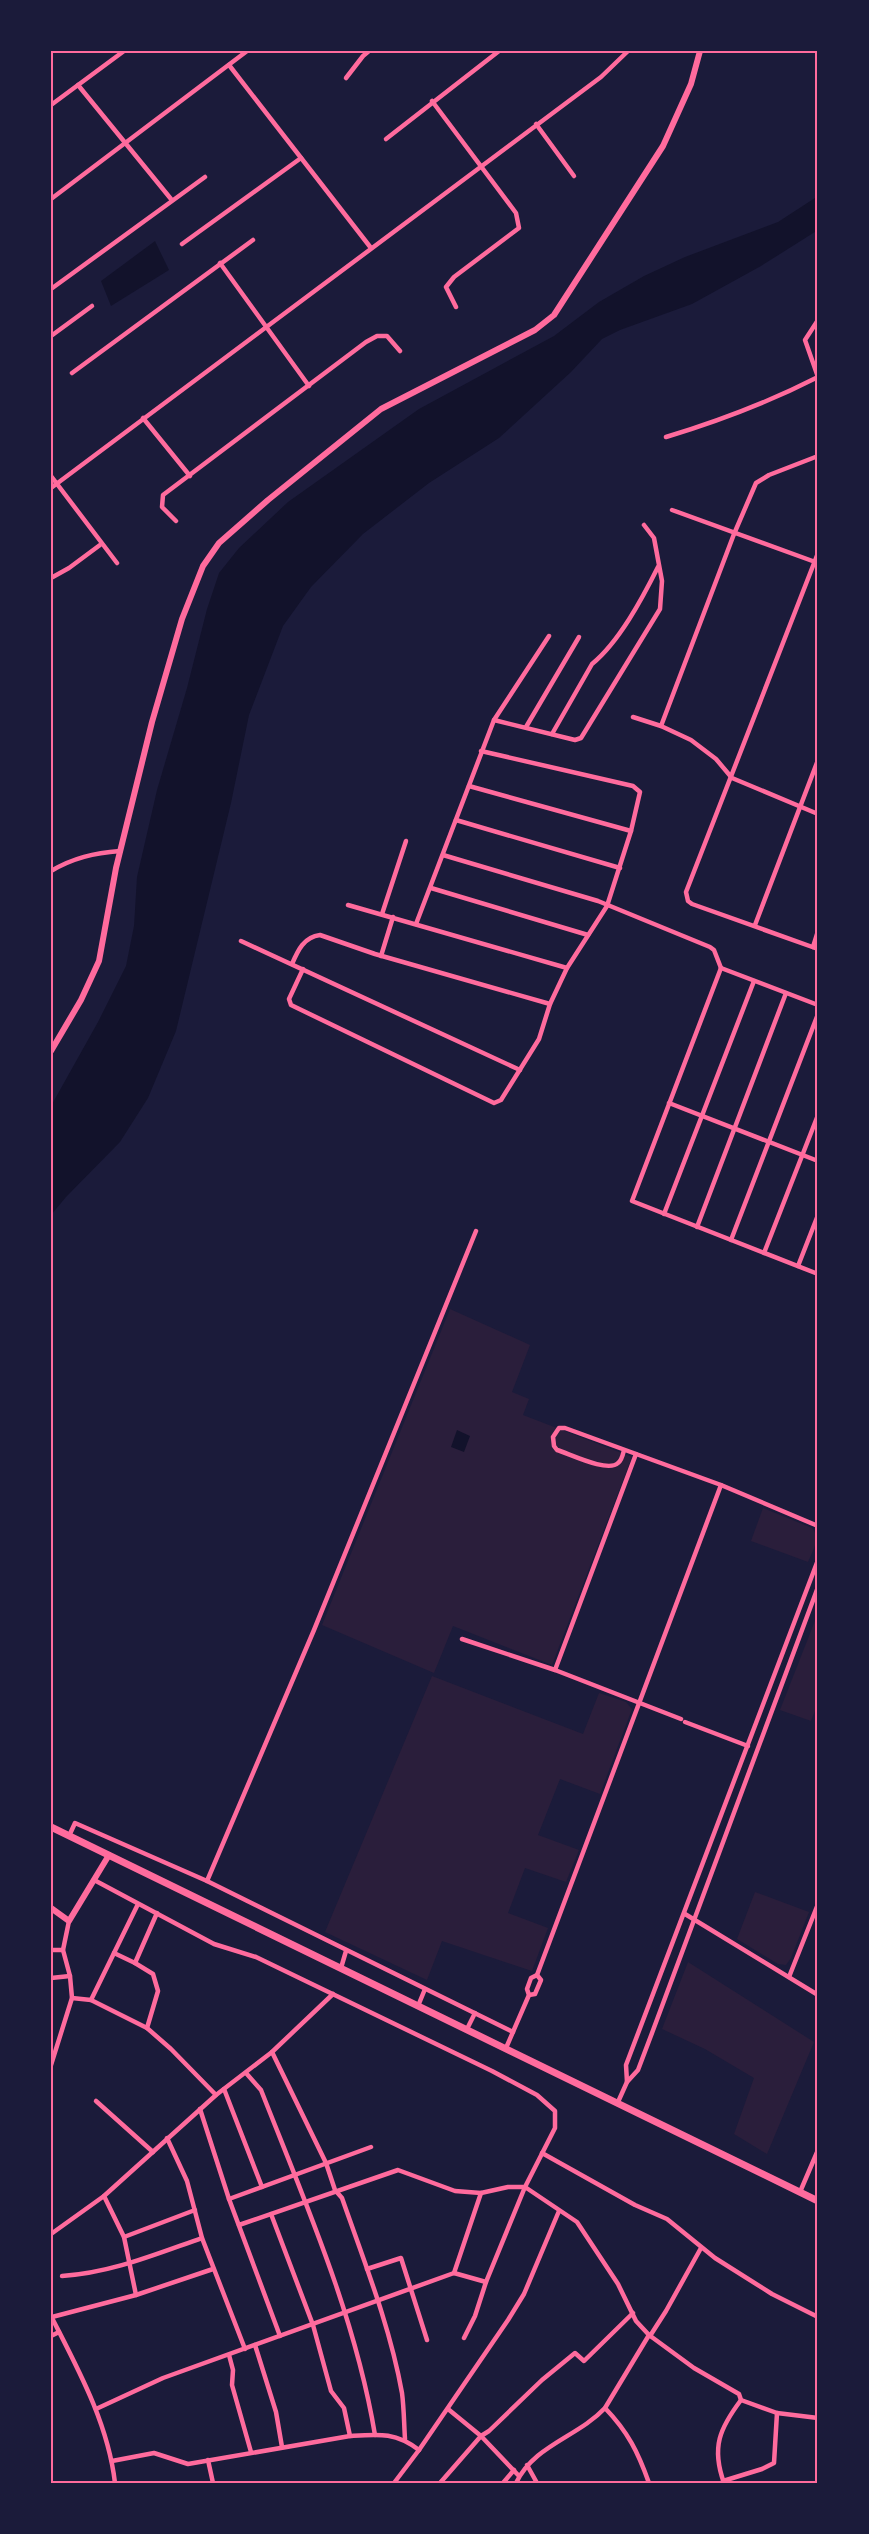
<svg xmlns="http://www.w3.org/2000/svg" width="869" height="2534" viewBox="0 0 869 2534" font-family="'Fira Sans Condensed',sans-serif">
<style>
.green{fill:#2a1e3b}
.water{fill:#12122b}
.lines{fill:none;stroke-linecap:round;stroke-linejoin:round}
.minor{stroke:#ff6b9d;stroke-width:4.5}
.tertiary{stroke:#ff6b9d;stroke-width:6}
.secondary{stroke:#ff6b9d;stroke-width:7}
.neatline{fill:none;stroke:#ff6b9d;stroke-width:2}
</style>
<rect width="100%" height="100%" fill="#1b1b3a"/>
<g class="green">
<polygon points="450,1309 530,1345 512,1392 529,1399 523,1415 632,1457 552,1665 453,1626 434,1673 322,1625"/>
<path d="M763,1508l49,20c9,10 1,22 -4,34l-57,-21z"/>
<polygon points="818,1613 818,1703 811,1721 780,1710"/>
<polygon points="432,1676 583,1734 599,1693 626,1702 632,1709 600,1794 560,1779 538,1835 579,1850 566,1882 525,1868 508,1913 548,1928 532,1971 442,1941 427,1980 325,1932"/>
<polygon points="755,1892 809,1912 791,1958 786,1965 778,1964 737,1939"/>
<polygon points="688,1962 814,2042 767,2154 734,2134 754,2078 705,2049 662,2029"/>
</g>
<g class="water">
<polygon points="818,196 818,230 761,266 692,304 620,330 602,339 571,372 499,438 429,483 363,534 311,587 283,626 249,715 231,803 176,1031 148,1098 120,1142 66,1197 51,1215 51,1106 98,1022 126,966 134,926 137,877 157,790 187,688 207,609 219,573 239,548 288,502 419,409 554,336 599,302 644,276 685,257 778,222"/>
<polygon points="155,241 169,270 111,306 101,281"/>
<polygon points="457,1430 470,1436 464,1452 451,1447"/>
</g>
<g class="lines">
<g class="minor">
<polyline points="229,65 371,248"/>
<polyline points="346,78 363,56 369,51"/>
<polyline points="78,85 171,199"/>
<polyline points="432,101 516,213 519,228 454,277 446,287 456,307"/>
<polyline points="51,105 124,51"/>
<polyline points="536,124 574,176"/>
<polyline points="386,139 499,51"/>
<polyline points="51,199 247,51"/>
<polyline points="182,244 301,158"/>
<polyline points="220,263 309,386"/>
<polyline points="51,289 205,177"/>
<polyline points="818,320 805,340 818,377"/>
<polyline points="51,336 92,306"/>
<polyline points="72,373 253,240"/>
<polyline points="143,418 190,476"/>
<path d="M666,437c53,-16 103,-35 152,-60"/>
<polyline points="51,476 117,563"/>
<polyline points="51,488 601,77 628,51"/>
<polyline points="672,510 818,563"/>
<polyline points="176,521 162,507 163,495 366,342 377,336 387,336 400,351"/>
<polyline points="818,553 686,892 688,901 692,904 818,949"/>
<polyline points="51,578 69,568 100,545"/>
<polyline points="633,717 661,726 691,740 716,759 732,778 818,814"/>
<polyline points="494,720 575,740 581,738 660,609 662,581 654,538 644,525"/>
<polyline points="661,726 734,534 756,483 769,475 818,456"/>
<polyline points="526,727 579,637"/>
<path d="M552,734l40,-70c27,-22 50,-65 66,-97"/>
<polyline points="469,786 631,831"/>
<polyline points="456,820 620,868"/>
<polyline points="443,855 598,901 710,947 714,950 721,968"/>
<path d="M51,871c22,-13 43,-18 69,-20"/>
<polyline points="431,888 588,935"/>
<polyline points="348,905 567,968"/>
<polyline points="382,914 406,841"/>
<polyline points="416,924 494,720 549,636"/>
<polyline points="755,925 818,760"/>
<polyline points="241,941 520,1070"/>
<polyline points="813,947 818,931"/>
<polyline points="381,956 393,917"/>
<path d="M292,964c6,-14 12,-27 28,-29l55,19 175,50"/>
<polyline points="721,968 632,1201 818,1274"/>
<polyline points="721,968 818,1005"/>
<polyline points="303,969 289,999 291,1005 494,1103 501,1100 539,1039 550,1004 567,968 607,906 631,831 640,792 633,786 481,751"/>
<polyline points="669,1103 818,1161"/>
<polyline points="664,1214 754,981"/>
<polyline points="697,1227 786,993"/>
<polyline points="731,1240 818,1014"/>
<polyline points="764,1253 818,1115"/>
<polyline points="798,1266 818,1215"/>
<path d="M624,1450c-1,4 -2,10 -6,13 -10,10 -48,-9 -61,-13l-3,-4 -1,-9 6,-9h6l156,57 97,41"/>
<polyline points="462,1639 555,1670 681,1719"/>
<polyline points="555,1670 636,1454"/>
<polyline points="685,1722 748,1746"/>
<polyline points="69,1836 75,1823 207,1881 513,2032"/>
<polyline points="96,1881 214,1944 256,1957 492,2071 537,2095 555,2111 555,2128 525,2187 508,2187 481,2193 455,2191 398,2170 239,2225"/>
<polyline points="207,1881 314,1630 476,1231"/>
<polyline points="157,1913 135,1963 153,1974 158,1991 147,2028 171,2049 216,2095"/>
<polyline points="685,1914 818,1995"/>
<polyline points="51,1950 63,1950"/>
<polyline points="114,1953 135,1963"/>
<polyline points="341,1968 346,1951"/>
<polyline points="789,1977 818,1904"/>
<polyline points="51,1978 70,1976"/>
<polyline points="529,1995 535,1994 541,1980 537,1975"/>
<polyline points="72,1998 91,2000 147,2028"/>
<polyline points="91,2000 138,1904"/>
<polyline points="418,2006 425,1989"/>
<polyline points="467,2029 475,2013"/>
<polyline points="506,2048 529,1995 527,1989 531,1978 537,1975 721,1485"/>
<path d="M272,2052l54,111 9,27 7,8c22,63 48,128 60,195 2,15 2,31 3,46"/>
<polyline points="51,2065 72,1998 70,1976 63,1950 69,1921"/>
<path d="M246,2073l15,17c44,112 94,225 114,345"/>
<polyline points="627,2082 626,2065 818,1560"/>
<polyline points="224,2089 262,2187"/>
<polyline points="96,2101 153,2152"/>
<polyline points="618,2102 627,2082 638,2070 652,2033 818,1587"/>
<polyline points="200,2109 229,2199 280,2336"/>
<polyline points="167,2138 187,2181 202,2238 245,2349"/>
<polyline points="542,2153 635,2205 667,2219 715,2258 772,2294 818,2317"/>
<polyline points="800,2192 818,2150"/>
<polyline points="104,2196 124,2237 136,2295"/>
<polyline points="229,2199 371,2147"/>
<polyline points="271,2214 313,2325 331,2391 344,2408 350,2436"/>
<polyline points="51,2234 104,2196 216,2095 272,2052 333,1994"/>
<polyline points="124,2237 195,2210"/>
<polyline points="367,2269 401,2258 427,2340"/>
<polyline points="454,2273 481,2193"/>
<path d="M62,2276c49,-3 94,-22 140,-38"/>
<path d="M51,2316c27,53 57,107 64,167"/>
<polyline points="52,2317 136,2295 213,2269"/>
<polyline points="649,2335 694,2368 739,2394 741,2400 777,2413 818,2418"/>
<polyline points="51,2336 59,2332"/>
<polyline points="650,2336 666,2311 701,2248"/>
<path d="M464,2338l11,-22 11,-34 39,-95 52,35 41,62 18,37 13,14 -44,73c-27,29 -71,37 -89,75"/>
<polyline points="255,2345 276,2412 282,2447"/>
<polyline points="229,2355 233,2370 232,2385 251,2452"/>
<path d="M605,2408c23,24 33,44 44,75"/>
<polyline points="96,2409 163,2378 454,2273 486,2282"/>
<polyline points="208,2460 213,2483"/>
<path d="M112,2461l42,-8 34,11 162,-28c29,-2 46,-4 69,14"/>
<polyline points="527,2465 537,2483"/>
<polyline points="519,2476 481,2436 489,2431 542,2380 575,2353 584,2361 633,2313"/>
<polyline points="723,2481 762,2469 774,2463 777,2413"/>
<polyline points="394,2483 419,2450 508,2320 524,2294 559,2211"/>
<polyline points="440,2483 481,2436 448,2409"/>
<polyline points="503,2483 514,2470"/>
<path d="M724,2483c-13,-36 -4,-55 17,-83"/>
</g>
<g class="tertiary">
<polyline points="51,1051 81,1000 99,961 116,868 152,722 182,619 203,566 219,543 268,500 381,409 535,330 554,315 663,146 691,84 700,51"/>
<polyline points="51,1908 69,1921 109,1855"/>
</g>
<polyline class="secondary" points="51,1827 818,2201"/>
</g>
<rect width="869" height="2534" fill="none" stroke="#1b1b3a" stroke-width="105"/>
<rect x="52" y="52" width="764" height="2430" class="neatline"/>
</svg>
